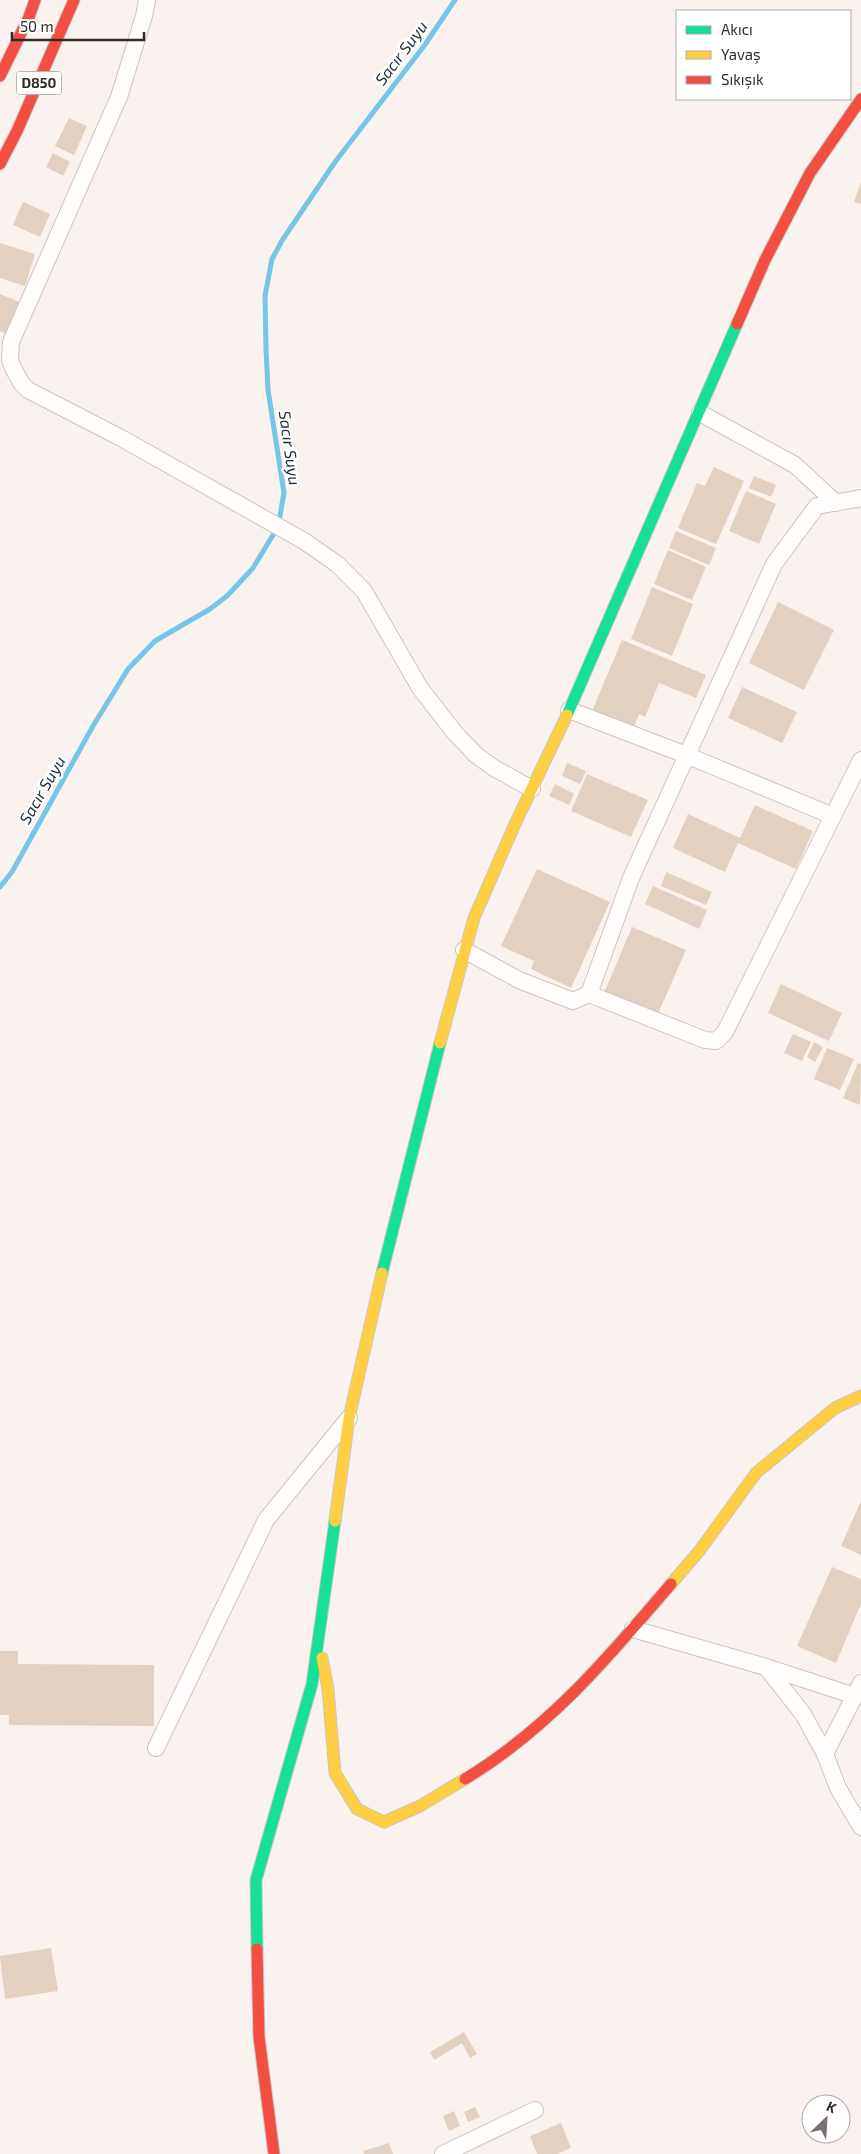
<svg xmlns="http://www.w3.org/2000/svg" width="861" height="2154" viewBox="0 0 861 2154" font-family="'Exo 2',sans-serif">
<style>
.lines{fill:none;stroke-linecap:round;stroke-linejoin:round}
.stream{stroke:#76c6e8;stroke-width:5}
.building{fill:#e2d1c0}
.street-casing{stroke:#ccc5c2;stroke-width:18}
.fast-casing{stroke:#ccc5c2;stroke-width:13}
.slow-casing{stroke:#ccc5c2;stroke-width:13}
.jam-casing{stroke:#ccc5c2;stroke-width:13}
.street{stroke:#fefdfc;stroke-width:16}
.fast{stroke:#16e098;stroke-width:11}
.slow{stroke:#ffcf43;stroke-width:11}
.jam{stroke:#f24e42;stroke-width:11}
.labels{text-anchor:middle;stroke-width:5;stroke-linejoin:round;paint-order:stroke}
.shield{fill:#fff;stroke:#706b68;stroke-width:1}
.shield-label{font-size:14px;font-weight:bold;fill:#322b28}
.water-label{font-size:16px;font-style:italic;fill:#1a2e38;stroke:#fff}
</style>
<rect width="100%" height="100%" fill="#faf2ee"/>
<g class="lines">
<polyline class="stream" points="0,887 12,872 93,726 128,669 155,641 210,609 227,596 253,568 273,535 279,521 284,493 268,390 266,349 265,296 272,259 283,239 335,162 424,46 455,0"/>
</g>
<g class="building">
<polygon points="69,118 87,126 74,155 55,146"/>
<polygon points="53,153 70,162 63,176 46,167"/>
<polygon points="861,182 861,204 854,202"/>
<polygon points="23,202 50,214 40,237 13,225"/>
<polygon points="0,243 35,254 25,286 0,278"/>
<polygon points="0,294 22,303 8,334 0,331"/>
<polygon points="714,467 744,481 716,544 678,528 697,483 705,486"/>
<polygon points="754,476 776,485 771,497 749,488"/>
<polygon points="746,491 776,504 759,544 729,531"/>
<polygon points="676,531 716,548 709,565 669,548"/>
<polygon points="668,550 706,567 692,600 654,584"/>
<polygon points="652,587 693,604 672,656 631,639"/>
<polygon points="778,602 834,630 804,690 749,663"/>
<polygon points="622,640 706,675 696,698 659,683 645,717 639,714 633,729 592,711"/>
<polygon points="742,687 797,712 782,743 728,718"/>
<polygon points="567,763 586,771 580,784 562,776"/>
<polygon points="587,774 648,800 631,837 571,811"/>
<polygon points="555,784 574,794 569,805 549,796"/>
<polygon points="755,805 813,831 796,869 738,843 725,872 673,848 688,814 740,838"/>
<polygon points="537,869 610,902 571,988 531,969 534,961 501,946"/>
<polygon points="666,872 712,892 706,905 661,886"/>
<polygon points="653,886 707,910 699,929 645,904"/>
<polygon points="632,927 686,950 657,1016 604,993"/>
<polygon points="781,984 842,1013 829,1041 768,1013"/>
<polygon points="793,1034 811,1042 802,1061 784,1053"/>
<polygon points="814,1042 823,1047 815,1062 807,1057"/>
<polygon points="827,1048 854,1059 840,1090 814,1079"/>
<polygon points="858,1063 861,1064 860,1105 843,1098"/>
<polygon points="861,1501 861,1555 841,1546"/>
<polygon points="832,1567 861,1579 861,1604 836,1663 797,1646"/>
<polygon points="0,1651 18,1651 18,1664 154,1665 154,1726 9,1725 9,1715 0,1715"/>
<polygon points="51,1948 58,1991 5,1999 0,1956"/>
<polygon points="464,2032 477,2054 470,2058 462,2043 434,2060 430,2052"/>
<polygon points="475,2107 480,2117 468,2122 464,2112"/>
<polygon points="454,2111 460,2126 449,2131 443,2116"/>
<polygon points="561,2123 571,2148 557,2154 537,2154 530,2136"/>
<polygon points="389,2143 393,2154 364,2154 363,2151"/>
</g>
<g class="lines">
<g class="street-casing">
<g id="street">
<polyline points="147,0 144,16 119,97 11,342 10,360 13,368 22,384 28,390 123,439 304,541 337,564 364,591 420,688 455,733 476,755 494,768 532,789"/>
<polyline points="700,413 795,465 836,503"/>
<polyline points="569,710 686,755 833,816"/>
<polyline points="464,950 519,980 573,1001 589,994 705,1040 716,1041 725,1032 861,760"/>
<polyline points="589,994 631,878 774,564 817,506 861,498"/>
<polyline points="633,1629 766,1667 803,1714 825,1754 838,1788 861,1827"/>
<polyline points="766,1667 855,1696"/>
<polyline points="156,1748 266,1520 349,1418"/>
<polyline points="825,1754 861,1683"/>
<polyline points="443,2154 535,2110"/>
</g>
</g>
<g class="fast-casing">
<g id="fast">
<polyline points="567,715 737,324"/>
<polyline points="382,1273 440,1043"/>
<polyline points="257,1949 256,1880 312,1684 335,1521"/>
</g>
</g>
<g class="slow-casing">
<g id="slow">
<polyline points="440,1043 474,918 515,824 567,715"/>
<polyline points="335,1521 349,1418 382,1273"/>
<polyline points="671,1584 700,1550 756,1473 835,1408 861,1396"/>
<polyline points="322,1658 328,1689 335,1773 357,1809 384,1822 420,1806 465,1779"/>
</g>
</g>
<g class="jam-casing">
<g id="jam">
<polyline points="0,76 29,17 35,0"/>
<polyline points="0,164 17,131 74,0"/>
<polyline points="737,324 765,260 810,173 861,99"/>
<path d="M465,1779c83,-50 144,-122 206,-195"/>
<polyline points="257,1949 259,2037 274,2154"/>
</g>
</g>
<use href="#street" class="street"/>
<use href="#fast" class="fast"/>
<use href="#slow" class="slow"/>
<use href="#jam" class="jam"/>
</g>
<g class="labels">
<rect class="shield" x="16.5" y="71.5" width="45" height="23" rx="4"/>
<g class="shield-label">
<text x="39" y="88">D850</text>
</g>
<g class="water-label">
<text transform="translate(401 53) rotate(-53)" y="6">Sacır Suyu</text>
<text transform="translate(290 448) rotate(82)" y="6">Sacır Suyu</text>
<text transform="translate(42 790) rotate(-60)" y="6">Sacır Suyu</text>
</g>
</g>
<rect x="676" y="10" width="175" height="90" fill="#ffffff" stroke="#adaaa9"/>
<rect x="686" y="26" width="25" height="8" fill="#16e098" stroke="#adaaa9"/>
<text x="721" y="35" font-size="15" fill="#322b28">Akıcı</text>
<rect x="686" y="51" width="25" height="8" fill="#ffcf43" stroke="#adaaa9"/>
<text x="721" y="60" font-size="15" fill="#322b28">Yavaş</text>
<rect x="686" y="76" width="25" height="8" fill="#f24e42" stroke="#adaaa9"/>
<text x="721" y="85" font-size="15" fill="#322b28">Sıkışık</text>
<g transform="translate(826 2119) rotate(25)"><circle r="24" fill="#ffffff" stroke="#adaaa9"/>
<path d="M0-4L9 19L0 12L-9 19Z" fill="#78716d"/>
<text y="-8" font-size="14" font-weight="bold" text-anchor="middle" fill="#322b28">K</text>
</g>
<path d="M12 32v8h132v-8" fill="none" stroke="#322b28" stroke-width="2.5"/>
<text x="20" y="32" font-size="15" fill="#322b28" stroke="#ffffff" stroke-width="4" paint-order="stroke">50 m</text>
</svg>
